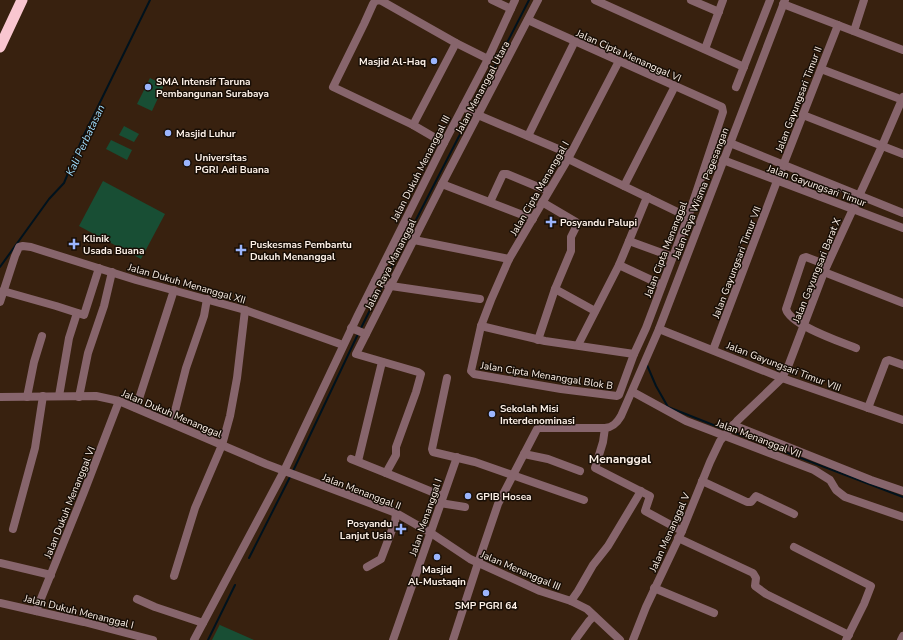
<svg xmlns="http://www.w3.org/2000/svg" width="903" height="640" viewBox="0 0 903 640" font-family="'Nunito Sans',sans-serif">
<style>
.green{fill:#184e34}
.lines{fill:none;stroke-linecap:round;stroke-linejoin:round}
.stream{stroke:#00121d;stroke-width:2}
.minor{stroke:#87656c;stroke-width:8}
.highway{stroke:#f9c6d0;stroke-width:11}
.poi-dot{fill:#9bb5fd;stroke:#180e06;stroke-width:1.5}
.labels{text-anchor:middle;stroke-width:3;stroke-linejoin:round;paint-order:stroke}
.street-label{font-size:10px;fill:#fdf1e8;stroke:#180e06}
.poi-label{font-size:10px;font-weight:bold;fill:#fdf1e8;stroke:#180e06;text-anchor:start}
.water-label{font-size:11px;font-style:italic;fill:#9edbfc;stroke:#180e06}
.quarter-label{font-size:12px;font-weight:bold;fill:#fdf1e8;stroke:#180e06}
</style>
<rect width="100%" height="100%" fill="#38210f"/>
<g class="green">
<polygon points="150,78 164,85 152,111 137,104"/>
<polygon points="124,126 139,134 134,142 119,135"/>
<polygon points="111,140 132,150 127,160 106,149"/>
<polygon points="103,181 165,214 141,259 79,226"/>
<polygon points="220,624 220,625 254,640 212,640"/>
</g>
<g class="lines">
<g class="stream">
<polyline points="473,109 529,0"/>
<polyline points="0,267 49,199 64,183 83,137 150,0"/>
<polyline points="384,282 471,113"/>
<polyline points="360,330 382,286"/>
<polyline points="647,365 656,386 668,407 726,430"/>
<polyline points="730,431 903,497"/>
<polyline points="293,471 358,334"/>
<polyline points="249,558 291,475"/>
<polyline points="208,640 235,585"/>
</g>
<g class="minor">
<polyline points="380,0 375,1 373,4 364,24 333,87 413,125 444,143"/>
<polyline points="380,0 456,43 488,59"/>
<polyline points="492,0 511,9"/>
<polyline points="595,0 744,67"/>
<polyline points="691,0 719,12"/>
<polyline points="783,4 903,50"/>
<path d="M528,20c65,29 129,58 194,87l1,5 -35,105 -42,111 -12,26 -15,41 -2,1 -56,-7 -87,-15 -3,-3 10,-45 10,-26 18,-41 59,-100 51,-98"/>
<polyline points="854,31 864,0"/>
<polyline points="705,49 723,0"/>
<polyline points="821,69 903,100"/>
<polyline points="736,87 770,0"/>
<polyline points="463,107 478,115 570,154"/>
<polyline points="803,115 903,154"/>
<polyline points="413,125 456,43"/>
<polyline points="528,136 575,41"/>
<polyline points="730,143 903,213"/>
<polyline points="568,159 688,217"/>
<polyline points="723,160 903,228"/>
<polyline points="442,184 533,219"/>
<polyline points="624,186 675,86"/>
<polyline points="647,197 629,241 673,257"/>
<polyline points="490,202 503,174 507,174 548,191"/>
<polyline points="414,240 509,259"/>
<polyline points="619,265 662,285"/>
<path d="M827,265l-21,-8 -3,1 -17,51c4,16 55,33 70,39"/>
<polyline points="824,272 903,303"/>
<polyline points="375,281 391,286 480,299"/>
<polyline points="555,289 595,311"/>
<polyline points="3,291 56,306 84,315 99,268"/>
<polyline points="0,302 15,256 19,247 23,246 31,247 136,280 245,310 343,345"/>
<polyline points="481,326 545,341 634,354"/>
<polyline points="351,328 366,334"/>
<polyline points="659,329 782,378 903,420"/>
<polyline points="538,340 555,289 571,251 571,237 577,225 576,222 542,202"/>
<polyline points="578,345 619,265 629,241"/>
<polyline points="713,350 777,181 838,25"/>
<polyline points="447,378 432,449 433,452 475,462 584,500"/>
<polyline points="633,392 686,421 814,470 830,480 836,490 845,497 903,517"/>
<polyline points="59,396 69,338 77,313"/>
<polyline points="0,397 96,396 119,401 266,464 396,513 431,533 470,559 540,591 571,601 587,609 620,640"/>
<polyline points="27,397 34,362 42,336"/>
<polyline points="79,397 88,353 104,306 112,272"/>
<polyline points="136,408 174,290"/>
<polyline points="868,408 886,361 889,360 903,365"/>
<polyline points="172,423 186,368 204,316 207,299"/>
<polyline points="733,425 871,480 903,491"/>
<polyline points="605,428 603,442 595,468 650,496 645,511 682,531"/>
<polyline points="524,454 548,459 580,471"/>
<polyline points="351,459 386,473"/>
<polyline points="358,461 382,362"/>
<polyline points="702,481 747,502 751,502 756,496 794,514"/>
<polyline points="442,496 386,473 396,455 396,447 416,392 421,374 418,372 356,354 442,184 538,0"/>
<polyline points="440,503 465,507"/>
<polyline points="13,529 35,448 43,396"/>
<polyline points="678,538 753,573 756,578 755,586 766,594 849,635"/>
<polyline points="794,547 871,586 864,604 846,640"/>
<polyline points="0,563 51,575"/>
<polyline points="367,567 381,559 395,522 396,513"/>
<polyline points="174,576 195,508 222,445 230,416 237,378 245,310"/>
<polyline points="654,588 714,613"/>
<polyline points="137,599 155,607 203,623"/>
<polyline points="571,601 578,591 593,565 608,546 641,491"/>
<polyline points="0,603 84,622 153,640"/>
<polyline points="36,611 84,492 119,401"/>
<polyline points="194,640 284,471 357,317 444,143 488,59 515,0"/>
<polyline points="393,640 457,457"/>
<path d="M453,640l25,-77 20,-59 39,-75 2,-1h66c8,-1 12,-5 16,-12l38,-87 126,-329"/>
<polyline points="575,640 589,621 594,616"/>
<polyline points="633,640 646,607 682,531 710,462 720,441 737,421 782,378 789,364 824,272 882,146 903,97"/>
<polyline points="901,640 903,636"/>
</g>
<polyline class="highway" points="0,47 22,0"/>
</g>
<g class="poi-dot">
<circle cx="434" cy="61" r="4"/>
<circle cx="148" cy="87" r="4"/>
<circle cx="168" cy="133" r="4"/>
<circle cx="187" cy="163" r="4"/>
<path d="M549 216h4v4h4v4h-4v4h-4v-4h-4v-4h4z"/>
<path d="M72 238h4v4h4v4h-4v4h-4v-4h-4v-4h4z"/>
<path d="M239 244h4v4h4v4h-4v4h-4v-4h-4v-4h4z"/>
<circle cx="492" cy="414" r="4"/>
<circle cx="468" cy="496" r="4"/>
<path d="M399 523h4v4h4v4h-4v4h-4v-4h-4v-4h4z"/>
<circle cx="437" cy="557" r="4"/>
<circle cx="486" cy="593" r="4"/>
</g>
<g class="labels">
<g class="street-label">
<text transform="translate(629 55) rotate(24)" y="4">Jalan Cipta Menanggal VI</text>
<text transform="translate(482 87) rotate(-62)" y="4">Jalan Menanggal Utara</text>
<text transform="translate(798 99) rotate(-69)" y="4">Jalan Gayungsari Timur II</text>
<text transform="translate(420 168) rotate(-63)" y="4">Jalan Dukuh Menanggal III</text>
<text transform="translate(817 185) rotate(20)" y="4">Jalan Gayungsari Timur</text>
<text transform="translate(539 188) rotate(-60)" y="4">Jalan Cipta Menanggal I</text>
<text transform="translate(700 193) rotate(-69)" y="4">Jalan Raya Wisma Pagesangan</text>
<text transform="translate(665 249) rotate(-69)" y="4">Jalan Cipta Menanggal</text>
<text transform="translate(736 262) rotate(-69)" y="4">Jalan Gayungsari Timur VII</text>
<text transform="translate(390 264) rotate(-63)" y="4">Jalan Raya Mananggal</text>
<text transform="translate(816 270) rotate(-68)" y="4">Jalan Gayungsari Barat X</text>
<text transform="translate(187 283) rotate(16)" y="4">Jalan Dukuh Menanggal XII</text>
<text transform="translate(784 366) rotate(21)" y="4">Jalan Gayungsari Timur VIII</text>
<text transform="translate(547 375) rotate(9)" y="4">Jalan Cipta Menanggal Blok B</text>
<text transform="translate(172 413) rotate(23)" y="4">Jalan Dukuh Menanggal</text>
<text transform="translate(759 438) rotate(21)" y="4">Jalan Menanggal VII</text>
<text transform="translate(362 491) rotate(21)" y="4">Jalan Menanggal II</text>
<text transform="translate(69 502) rotate(-68)" y="4">Jalan Dukuh Menanggal VI</text>
<text transform="translate(425 517) rotate(-71)" y="4">Jalan Menanggal I</text>
<text transform="translate(669 532) rotate(-66)" y="4">Jalan Menanggal V</text>
<text transform="translate(521 570) rotate(23)" y="4">Jalan Menanggal III</text>
<text transform="translate(79 611) rotate(14)" y="4">Jalan Dukuh Menanggal I</text>
</g>
<g class="poi-label">
<text x="426" y="65" text-anchor="end">Masjid Al-Haq</text>
<text x="156" y="85">SMA Intensif Taruna<tspan x="156" dy="12">Pembangunan Surabaya</tspan></text>
<text x="176" y="137">Masjid Luhur</text>
<text x="195" y="161">Universitas<tspan x="195" dy="12">PGRI Adi Buana</tspan></text>
<text x="560" y="226">Posyandu Palupi</text>
<text x="83" y="242">Klinik<tspan x="83" dy="12">Usada Buana</tspan></text>
<text x="250" y="248">Puskesmas Pembantu<tspan x="250" dy="12">Dukuh Menanggal</tspan></text>
<text x="500" y="412">Sekolah Misi<tspan x="500" dy="12">Interdenominasi</tspan></text>
<text x="476" y="500">GPIB Hosea</text>
<text x="392" y="527" text-anchor="end">Posyandu<tspan x="392" dy="12">Lanjut Usia</tspan></text>
<text x="437" y="573" text-anchor="middle">Masjid<tspan x="437" dy="12">Al-Mustaqin</tspan></text>
<text x="486" y="609" text-anchor="middle">SMP PGRI 64</text>
</g>
<g class="water-label">
<text transform="translate(85 140) rotate(-65)" y="4">Kali Perbatasan</text>
</g>
<g class="quarter-label">
<text x="620" y="463">Menanggal</text>
</g>
</g>
</svg>
